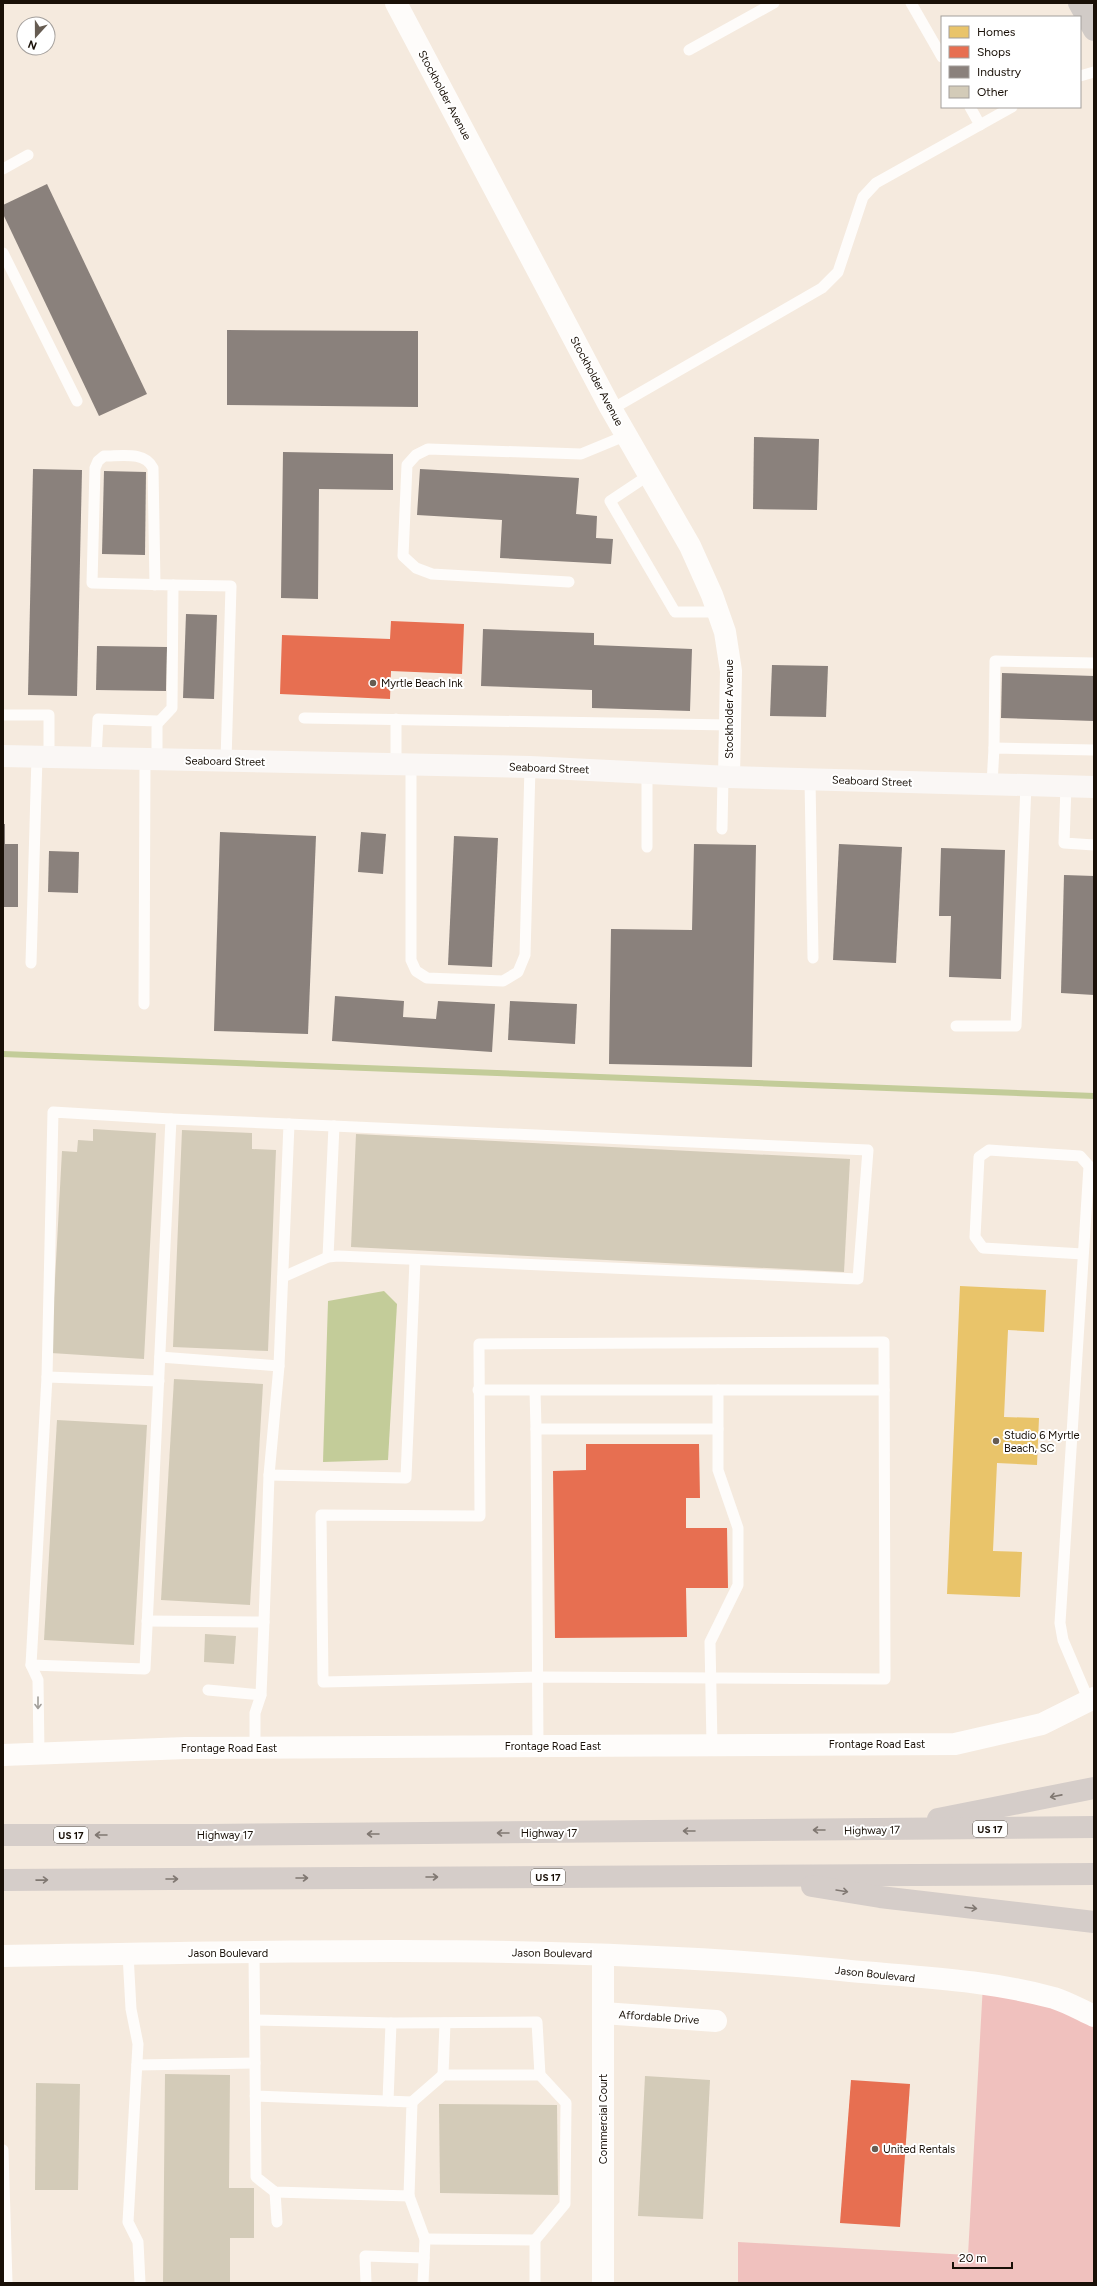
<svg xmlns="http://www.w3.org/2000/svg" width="1097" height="2286" viewBox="0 0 1097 2286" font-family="Figtree,sans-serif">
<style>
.forest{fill:#f0c1be}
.water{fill:#c3cc99}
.homes{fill:#e9c46a}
.shops{fill:#e76f51}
.industry{fill:#8a817c}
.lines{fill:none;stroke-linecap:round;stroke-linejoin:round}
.stream{stroke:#c3cc99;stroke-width:6}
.building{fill:#d3cbb8}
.lane{stroke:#fefcfa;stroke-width:11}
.street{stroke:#fefcfa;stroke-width:22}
.secondary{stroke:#faf7f5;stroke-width:22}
.primary{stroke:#d1cbc7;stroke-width:22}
.highway{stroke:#d5cdc9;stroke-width:22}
.oneway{stroke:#a29e99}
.oneway2{stroke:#807872}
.poi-dot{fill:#665c52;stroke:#fff;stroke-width:1.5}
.labels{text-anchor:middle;stroke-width:4;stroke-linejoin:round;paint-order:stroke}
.shield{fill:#fff;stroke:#5e5851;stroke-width:1}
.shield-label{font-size:10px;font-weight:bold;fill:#191007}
.street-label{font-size:11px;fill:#191007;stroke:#fff}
.poi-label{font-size:11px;fill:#191007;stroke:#fff;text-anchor:start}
</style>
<rect width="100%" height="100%" fill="#f5eade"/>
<polygon class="forest" points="983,1984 1094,2016 1094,2283 738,2283 738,2242 968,2255"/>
<polygon class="water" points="384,1291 397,1304 388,1460 323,1462 328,1301"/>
<polygon class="homes" points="960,1286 1046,1290 1044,1332 1008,1330 1004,1417 1039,1418 1037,1465 997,1463 993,1551 1022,1552 1020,1597 947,1594"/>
<g class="shops">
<polygon points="391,621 464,624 462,674 391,671 390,699 280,694 282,635 390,639"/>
<polygon points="586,1444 699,1444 700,1498 686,1498 686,1528 727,1528 728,1588 686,1588 687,1637 555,1638 553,1471 586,1470"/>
<polygon points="851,2080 910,2084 900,2227 840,2223"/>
</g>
<g class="industry">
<polygon points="47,184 147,394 99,416 3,214 3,205"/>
<polygon points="227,330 418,331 418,407 227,405"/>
<polygon points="754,437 819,439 817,510 753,509"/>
<polygon points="283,452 393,454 393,490 319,489 318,599 281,598"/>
<polygon points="33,469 82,470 77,696 28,695"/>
<polygon points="420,469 579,478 576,514 597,516 596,538 613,539 611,564 500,558 502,520 417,515"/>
<polygon points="104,471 146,472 145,555 102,554"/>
<polygon points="186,614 217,615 214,699 183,698"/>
<polygon points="483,629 594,633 594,645 692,649 690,711 592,708 592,690 481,686"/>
<polygon points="97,646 167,647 166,691 96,690"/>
<polygon points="772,665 828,666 826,717 770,716"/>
<polygon points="1002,673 1094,676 1094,721 1001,718"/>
<polygon points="3,824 5,824 5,844 18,844 18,907 3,907"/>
<polygon points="220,832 316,836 308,1034 214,1031"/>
<polygon points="361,832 386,834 383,874 358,872"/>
<polygon points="454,836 498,838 492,967 448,965"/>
<polygon points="694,844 756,845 752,1067 609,1064 611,929 692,930"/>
<polygon points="839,844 902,847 896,963 833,960"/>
<polygon points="941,848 1005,850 1001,979 949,977 951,916 939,916"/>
<polygon points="49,851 79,852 78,893 48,892"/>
<polygon points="1064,875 1094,876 1094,995 1061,993"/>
<polygon points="335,996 404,1001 403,1017 436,1019 438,1001 495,1004 492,1052 332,1041"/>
<polygon points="510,1001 577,1004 575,1044 508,1040"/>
</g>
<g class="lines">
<polyline class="stream" points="3,1054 1094,1096"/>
</g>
<g class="building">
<polygon points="93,1129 156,1133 144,1359 51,1353 62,1151 77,1152 78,1140 93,1141"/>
<polygon points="182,1130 252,1133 252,1149 276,1150 268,1351 173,1347"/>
<polygon points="356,1134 850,1159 844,1272 351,1247"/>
<polygon points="174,1379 263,1384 250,1605 161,1600"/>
<polygon points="57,1420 147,1425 134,1645 44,1640"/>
<polygon points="205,1634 236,1636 234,1664 204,1662"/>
<polygon points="165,2074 230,2075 229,2188 254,2188 254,2238 230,2238 230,2283 163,2283"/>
<polygon points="645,2076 710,2080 703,2219 638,2216"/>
<polygon points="36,2083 80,2084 78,2190 35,2190"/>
<polygon points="439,2104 557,2105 558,2195 440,2193"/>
</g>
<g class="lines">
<g class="lane">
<polyline points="911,3 942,57"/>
<polyline points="689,50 774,3"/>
<polyline points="1080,76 1094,72"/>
<polyline points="970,107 980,125"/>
<polyline points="3,169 28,155"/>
<polyline points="3,253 77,401"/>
<polyline points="612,409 822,288 838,272 863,197 876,183 1012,107"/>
<polyline points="649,475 610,501 675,612 718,612"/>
<polyline points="569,582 432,574 416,568 403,556 407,465 416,455 428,449 581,454 627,435"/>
<path d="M155,585l-2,-117c-8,-17 -32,-12 -49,-12l-6,5 -3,7 -3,115 81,2 -1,123 -15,16"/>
<polyline points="173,585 231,586 226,761"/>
<polyline points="3,715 49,715 49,757"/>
<polyline points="304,718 730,725"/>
<polyline points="994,748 995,661 1094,663"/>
<polyline points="96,758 98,719 157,721 157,760"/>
<polyline points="396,765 396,719"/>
<polyline points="411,765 411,960 416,971 427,978 503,981 518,972 525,955 530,767"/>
<polyline points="810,779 813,958"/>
<polyline points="992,784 994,748 1094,750"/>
<polyline points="1066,786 1064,843 1094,845"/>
<polyline points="722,829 723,777"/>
<polyline points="647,847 647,773"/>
<polyline points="31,963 37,757"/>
<polyline points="144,1004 145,759"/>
<polyline points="956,1026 1016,1026 1026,785"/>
<polyline points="1083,1254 983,1248 975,1237 979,1157 989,1150 1080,1156 1089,1166 1060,1623 1063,1640 1089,1701"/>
<polyline points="328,1257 334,1126"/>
<polyline points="283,1277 328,1257 338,1256 858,1279 868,1150 289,1124"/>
<polygon points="884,1342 885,1679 538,1677 323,1682 321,1515 480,1516 479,1344"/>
<polyline points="160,1357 279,1366 289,1124 171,1119"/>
<polyline points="478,1390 884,1390"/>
<polyline points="718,1390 718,1429"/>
<polyline points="535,1391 536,1429"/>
<polyline points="269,1475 406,1478 415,1260"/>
<polyline points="147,1621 264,1622 269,1475 279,1366"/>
<polyline points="31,1665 145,1669 171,1119 53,1112 47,1377"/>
<polyline points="208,1690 261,1695"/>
<polyline points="538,1746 536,1429 718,1429 718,1470 738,1528 738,1585 710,1642 712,1745"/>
<polyline points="255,1748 255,1713 261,1695 264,1622"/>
<polyline points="39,1753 38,1680 31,1665 47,1377 159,1381"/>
<path d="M254,1952c1,75 2,150 2,225l19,15 134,4 3,-94 -157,-6"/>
<polyline points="128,1954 131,2009 138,2044 128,2222 138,2242 140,2283"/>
<polyline points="255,2020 391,2023"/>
<polyline points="137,2065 255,2063"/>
<polyline points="443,2075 445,2023"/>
<polyline points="388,2101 391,2023 537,2022 540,2075 443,2075 412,2102"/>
<polyline points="3,2150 7,2283"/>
<polyline points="275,2192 277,2222"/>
<polyline points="409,2196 425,2239 423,2283"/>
<polyline points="425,2239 535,2240 535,2283"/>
<polyline points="535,2240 565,2204 566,2103 540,2075"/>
<polyline points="366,2283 365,2256 424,2258"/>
</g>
<g class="street">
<polyline points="396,3 610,407 690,546 712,595 725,632 731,671 729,777"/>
<polyline points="3,1755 186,1748 955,1744 1042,1724 1094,1698"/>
<path d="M3,1956c279,-5 560,-13 838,14 70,7 144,9 213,28 13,4 27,12 40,18"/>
<polyline points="603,2013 716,2021"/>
<polyline points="603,2283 603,1955"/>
</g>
<polyline class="secondary" points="3,756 530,767 729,777 1094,787"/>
<polyline class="primary" points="1079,3 1094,30"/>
<g class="highway">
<polyline points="938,1819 1094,1788"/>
<polyline points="3,1835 209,1835 1094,1827"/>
<polyline points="3,1880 1094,1874"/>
<polyline points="812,1886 880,1897 1094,1922"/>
</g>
</g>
<defs><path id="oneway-shaft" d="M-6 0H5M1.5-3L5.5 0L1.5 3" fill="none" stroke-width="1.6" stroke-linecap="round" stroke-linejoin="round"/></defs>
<use class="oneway" href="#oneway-shaft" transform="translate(38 1703) rotate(90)"/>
<g class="oneway2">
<use href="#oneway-shaft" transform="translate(1056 1796) rotate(169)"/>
<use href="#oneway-shaft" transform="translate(819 1830) rotate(180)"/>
<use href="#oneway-shaft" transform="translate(689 1831) rotate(180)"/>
<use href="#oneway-shaft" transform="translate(503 1833) rotate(180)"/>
<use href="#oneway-shaft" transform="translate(373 1834) rotate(180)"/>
<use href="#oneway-shaft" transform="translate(101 1835) rotate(-180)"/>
<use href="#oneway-shaft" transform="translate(432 1877)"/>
<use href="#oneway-shaft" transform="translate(302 1878)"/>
<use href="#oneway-shaft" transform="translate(172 1879)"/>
<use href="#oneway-shaft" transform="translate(42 1880) rotate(-1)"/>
<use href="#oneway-shaft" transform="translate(842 1891) rotate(9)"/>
<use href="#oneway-shaft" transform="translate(971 1908) rotate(7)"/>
</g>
<g class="poi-dot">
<circle cx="373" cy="683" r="4"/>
<circle cx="996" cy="1441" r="4"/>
<circle cx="875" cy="2149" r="4"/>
</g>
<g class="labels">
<g class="shield">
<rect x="973" y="1821" width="34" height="16" rx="3"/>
<rect x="54" y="1827" width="34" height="16" rx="3"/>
<rect x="531" y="1869" width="34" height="16" rx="3"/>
</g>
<g class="shield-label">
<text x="990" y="1833">US 17</text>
<text x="71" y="1839">US 17</text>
<text x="548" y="1881">US 17</text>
</g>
<g class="street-label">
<text transform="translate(445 95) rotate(62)" y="4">Stockholder Avenue</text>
<text transform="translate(597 381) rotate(62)" y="4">Stockholder Avenue</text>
<text transform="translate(729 709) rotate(-90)" y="4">Stockholder Avenue</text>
<text transform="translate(225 761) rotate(1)" y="4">Seaboard Street</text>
<text transform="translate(549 768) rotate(2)" y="4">Seaboard Street</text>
<text transform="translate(872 781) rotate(2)" y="4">Seaboard Street</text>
<text x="877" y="1748">Frontage Road East</text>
<text x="553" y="1750">Frontage Road East</text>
<text x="229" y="1752">Frontage Road East</text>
<text transform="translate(872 1830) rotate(-1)" y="4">Highway 17</text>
<text x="549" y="1837">Highway 17</text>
<text x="225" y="1839">Highway 17</text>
<text x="228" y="1957">Jason Boulevard</text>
<text transform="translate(552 1953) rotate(1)" y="4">Jason Boulevard</text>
<text transform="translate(875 1974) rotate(6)" y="4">Jason Boulevard</text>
<text transform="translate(659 2017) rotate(4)" y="4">Affordable Drive</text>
<text transform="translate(603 2119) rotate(-90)" y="4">Commercial Court</text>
</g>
<g class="poi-label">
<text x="381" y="687">Myrtle Beach Ink</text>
<text x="1004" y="1439">Studio 6 Myrtle<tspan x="1004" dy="13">Beach, SC</tspan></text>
<text x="883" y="2153">United Rentals</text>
</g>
</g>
<rect width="1097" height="2286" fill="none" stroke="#191007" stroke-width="8"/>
<rect x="941" y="16" width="140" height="92" fill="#ffffff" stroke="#a39f9c"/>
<rect x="949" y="26" width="20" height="12" fill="#e9c46a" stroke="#a39f9c"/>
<text x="977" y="36" font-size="12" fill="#191007">Homes</text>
<rect x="949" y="46" width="20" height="12" fill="#e76f51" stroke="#a39f9c"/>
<text x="977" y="56" font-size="12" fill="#191007">Shops</text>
<rect x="949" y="66" width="20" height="12" fill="#8a817c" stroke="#a39f9c"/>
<text x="977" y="76" font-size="12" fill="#191007">Industry</text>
<rect x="949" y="86" width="20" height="12" fill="#d3cbb8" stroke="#a39f9c"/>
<text x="977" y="96" font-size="12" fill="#191007">Other</text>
<g transform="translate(36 36) rotate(201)"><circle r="19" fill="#ffffff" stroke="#a39f9c"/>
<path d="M0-3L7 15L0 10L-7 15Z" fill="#665c52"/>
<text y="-6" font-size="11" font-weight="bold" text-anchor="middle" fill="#191007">N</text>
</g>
<path d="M953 2262v6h59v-6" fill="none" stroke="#191007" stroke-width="2"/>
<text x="959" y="2262" font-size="12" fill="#191007" stroke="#ffffff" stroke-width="3" paint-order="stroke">20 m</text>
</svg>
